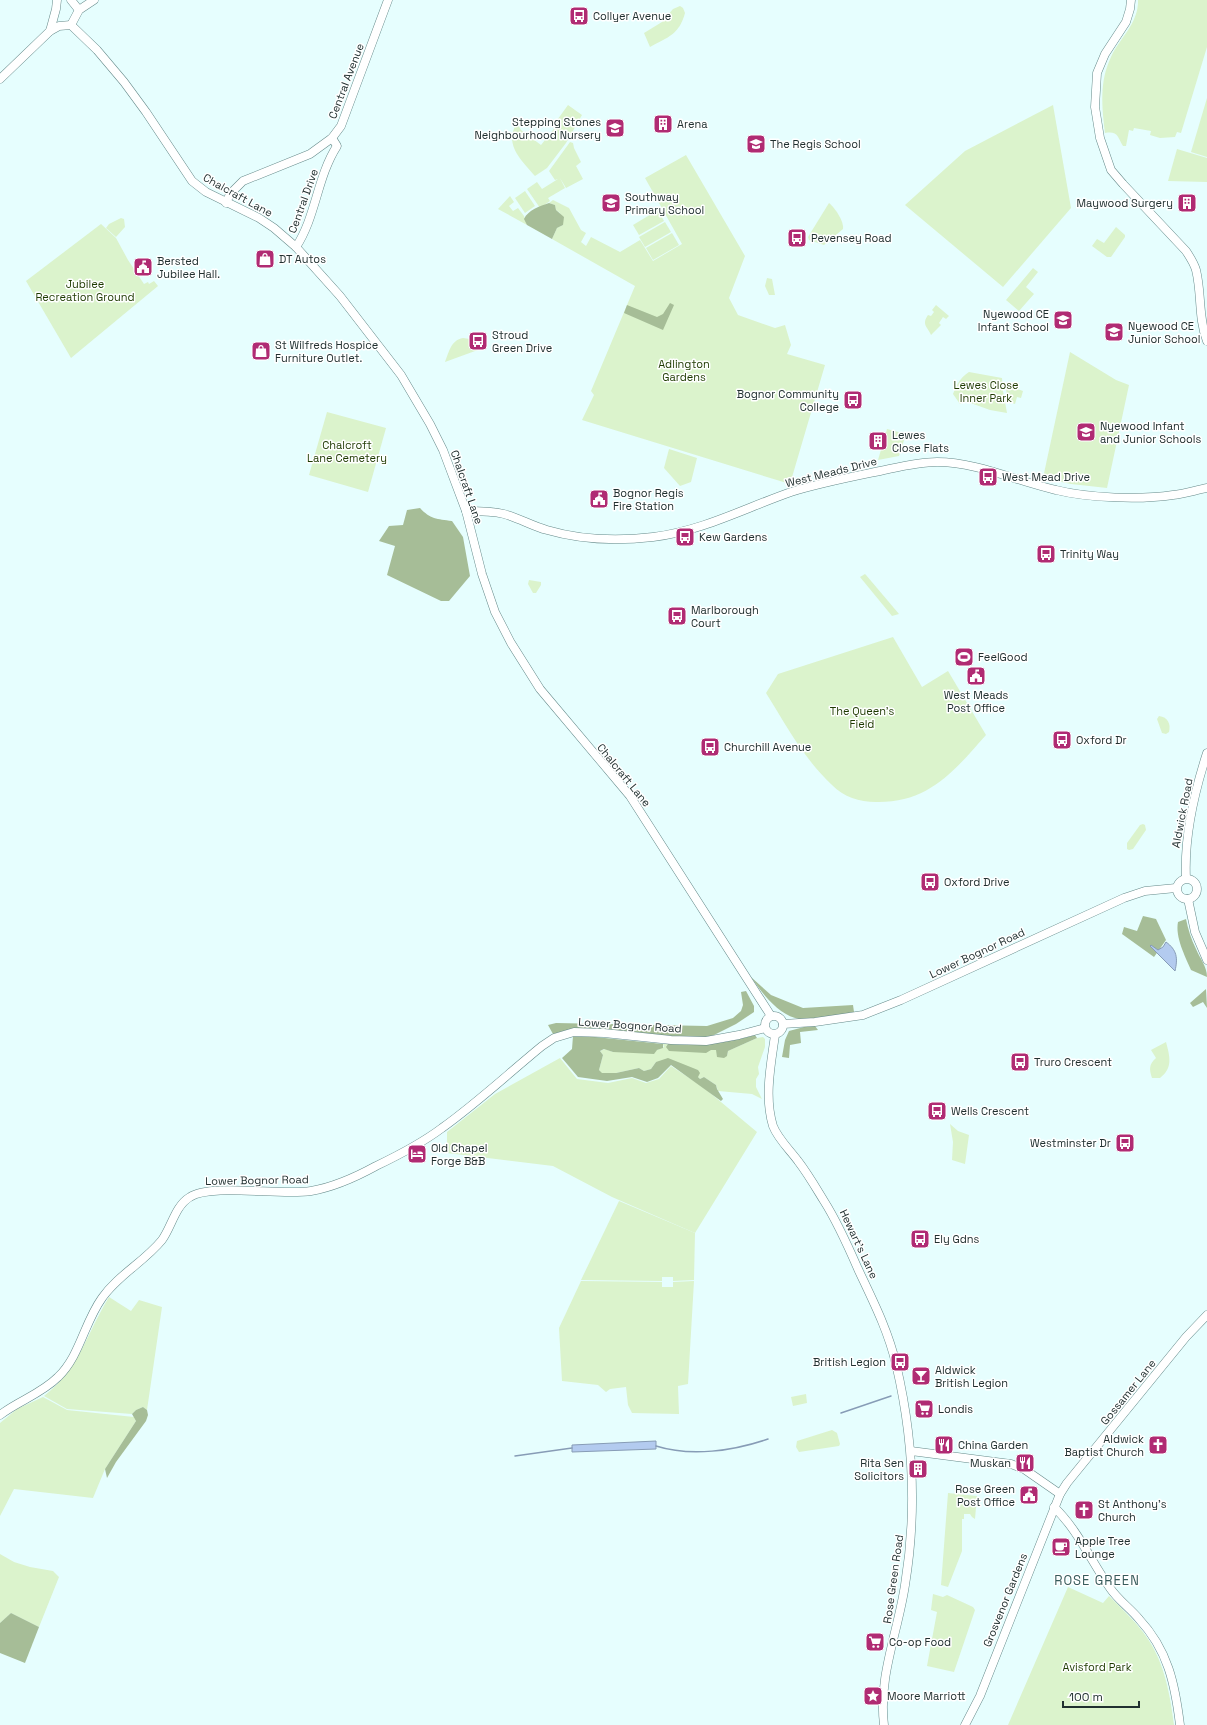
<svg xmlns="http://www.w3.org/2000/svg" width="1207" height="1725" viewBox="0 0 1207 1725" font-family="'Space Grotesk',sans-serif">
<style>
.green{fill:#dbf3cc}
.forest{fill:#a6bd97}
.water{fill:#b3cbef;stroke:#879cb6}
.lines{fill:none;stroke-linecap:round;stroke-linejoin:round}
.stream{stroke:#879cb6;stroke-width:1.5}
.secondary-casing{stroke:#658a8a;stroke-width:9}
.secondary{stroke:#fff;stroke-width:8}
.labels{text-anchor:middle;stroke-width:3;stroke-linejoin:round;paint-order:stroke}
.poi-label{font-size:11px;fill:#213030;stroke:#fff;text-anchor:start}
.street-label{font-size:11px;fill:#213030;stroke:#fff}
.park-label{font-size:11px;fill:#1e3a01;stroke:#fff}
.quarter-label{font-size:13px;letter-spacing:1px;fill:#375b5b;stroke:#fff}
</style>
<rect width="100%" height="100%" fill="#e6fefe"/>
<g class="green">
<path d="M1138,0h69v47l-26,86 -4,-1 -2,5 -15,1 -10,-3 1,-4 -17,-3 -1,3 -4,-1 -3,16h-3c-6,-10 -5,-15 -18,-13 -3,-26 -6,-51 6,-76 8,-18 28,-34 27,-57z"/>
<path d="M680,6l3,2 2,5c-6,22 -17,24 -35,34l-6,-14 18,-11 11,-13z"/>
<polygon points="1207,98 1207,157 1191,152"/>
<path d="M568,105l14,10 -16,28 -19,25 -12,8c-13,-15 -32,-32 -18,-53l4,7 20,15 16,-20 -2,-2z"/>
<polygon points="1053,105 1071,208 1003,287 905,205 965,151"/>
<polygon points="570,142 573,143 574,148 581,162 576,166 583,179 566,188 560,178 565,188 548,198 550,201 540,208 527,189 537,182 542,189 558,179 555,180 549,171"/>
<polygon points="1177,149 1207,158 1207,182 1168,181"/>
<polygon points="686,155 745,256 729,298 738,315 775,328 785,325 791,345 787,354 825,365 790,484 582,420 594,395 591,391 635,286 552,239 557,228 563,225 560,213 556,210 555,205 549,203 553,200 569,208 581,230 586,233 581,242 586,246 591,237 620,252 640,240 653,261 682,244 645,178"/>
<polygon points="525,191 535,206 525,213 515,198"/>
<polygon points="510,196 514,202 509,206 513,211 518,208 524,216 527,225 498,209"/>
<path d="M829,203c6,5 15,18 14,26l-19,16 -15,-5 -1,-3z"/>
<polygon points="658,210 664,221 639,235 633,225"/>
<polygon points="121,218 124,219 125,227 116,237 106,228 109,224"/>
<polygon points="665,222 671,232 645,247 639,237"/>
<polygon points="101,224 116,238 128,260 144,284 148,282 149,284 154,281 158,286 71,358 26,281"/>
<polygon points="1116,227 1125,235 1125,237 1111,257 1107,257 1092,246 1097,239 1104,243"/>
<polygon points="672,233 679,245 653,260 646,248"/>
<polygon points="1033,268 1038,272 1026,287 1034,294 1019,311 1006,300"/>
<polygon points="767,278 772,279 775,295 769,295 765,286"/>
<path d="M936,305l13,11 -3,3 -3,-2 -4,6 2,2 -10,10c-3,-8 -10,-10 -3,-20l3,1 3,-4 -2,-2z"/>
<path d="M463,338l7,1 16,8 -41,15c4,-10 6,-22 18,-24z"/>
<polygon points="1070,352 1116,380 1129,385 1107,488 1071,484 1043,478"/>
<path d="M969,372l33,6 1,13 4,22 -17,-3 -25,-9 -5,3 -7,-10c4,-10 7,-16 16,-22z"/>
<polygon points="1006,385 1023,391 1021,398 1017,397 1015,404 1007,401"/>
<polygon points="327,412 386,428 368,492 309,475"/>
<polygon points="887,429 906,434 899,456 878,460"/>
<polygon points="669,449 697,458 691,482 680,486 664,468"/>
<polygon points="865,574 866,575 899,614 892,616 860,577"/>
<polygon points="529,580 541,582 541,585 536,593 533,593 528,584"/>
<path d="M893,637l29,50 26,-16 38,64c-32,36 -57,68 -110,67 -17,0 -32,-5 -44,-17 -28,-26 -46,-60 -66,-92l12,-19z"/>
<path d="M1159,716c9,1 12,8 10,16l-3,2 -4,-1 -5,-14z"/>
<polygon points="1143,824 1145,825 1146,830 1133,849 1129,850 1127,849 1127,843 1140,825"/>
<polygon points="763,1037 765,1039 765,1047 758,1067 759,1074 756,1079 756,1087 762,1099 752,1094 718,1091 716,1085 704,1077 700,1079 698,1077 698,1070 656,1062 651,1069 644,1071 639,1068 616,1073 601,1073 599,1070 603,1055 600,1051 605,1049 613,1052 657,1050 664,1047 663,1044 668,1044 667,1047 717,1050 727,1056 728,1051 757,1038"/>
<path d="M1166,1042c4,15 7,26 -6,36h-8c-3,-9 -3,-14 4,-20l-5,-8z"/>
<polygon points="560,1058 577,1079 608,1083 632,1078 646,1083 659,1079 671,1066 703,1087 757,1132 695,1233 612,1197 553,1166 447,1153 447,1132 495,1094"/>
<polygon points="950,1124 958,1131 969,1135 965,1164 952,1160 953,1142"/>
<polygon points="619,1201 695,1233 694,1280 673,1281 673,1277 662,1277 662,1281 581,1280"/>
<polygon points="581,1281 662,1282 662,1287 673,1287 673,1282 694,1281 688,1384 678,1386 679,1414 632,1413 628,1405 626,1387 610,1389 606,1392 598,1385 562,1381 559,1328"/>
<path d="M109,1297l22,14 8,-11 23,7 -15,103 -4,-3 -7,3 -4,4 -65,-5 -23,-13c35,-27 43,-63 65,-99z"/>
<polygon points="806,1394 807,1403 793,1406 791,1397"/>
<polygon points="43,1397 67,1410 134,1417 136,1421 105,1469 93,1498 14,1489 0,1516 0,1423 17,1409"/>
<polygon points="832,1430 837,1433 840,1444 839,1446 799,1452 796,1447 797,1441"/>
<polygon points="948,1493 977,1496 975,1519 972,1517 970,1514 964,1514 964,1519 962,1519 962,1551 948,1587 941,1585"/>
<polygon points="0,1554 14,1562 30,1567 53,1571 59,1577 39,1627 11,1613 0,1623"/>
<path d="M1068,1587l35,16 6,-7c12,12 24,23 34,36 21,27 27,61 31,93h-166z"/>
<polygon points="933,1594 943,1597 947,1595 973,1607 975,1610 954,1672 927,1666 937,1612 931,1610"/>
</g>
<g class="forest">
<path d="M549,203l6,2 1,5 8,7 -1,8 -6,3 -5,11 -25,-14 -3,-6c4,-9 16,-13 25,-16z"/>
<polygon points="670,303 674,305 663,330 624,313 627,305 657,317 663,314"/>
<path d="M420,508c10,11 17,11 32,13l11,16 7,39 -21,25h-8l-54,-26 8,-29 -16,-5 10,-15 14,-1 4,-15z"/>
<polygon points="1143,916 1156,919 1166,940 1154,957 1122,934 1124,927 1137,931"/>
<path d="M1186,919c2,10 5,20 10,30 4,10 11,17 11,28l-16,-7c-6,-14 -16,-33 -13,-48z"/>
<path d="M751,977l20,18 32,13 50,-3 1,7c-13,2 -43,10 -55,7 -21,-4 -37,-26 -48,-42z"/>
<polygon points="1206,989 1207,1008 1203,1002 1193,1007 1190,1003"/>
<polygon points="746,991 754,1006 754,1012 736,1024 710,1037 695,1038 571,1029 553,1034 548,1025 556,1023 707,1026 733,1018 741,1011 743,1005 741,992"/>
<polygon points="815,1026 818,1030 800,1032 801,1043 790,1045 789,1058 782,1057 785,1040 789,1031 804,1027"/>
<path d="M755,1035l2,3 -29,13 -1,5 -3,2 -7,-1 -1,-7h-5l-5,3 -37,-2 -3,-4 2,-3c34,2 54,0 87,-9z"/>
<polygon points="573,1036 595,1037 663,1044 663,1048 657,1050 654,1054 613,1052 604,1049 600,1051 603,1055 599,1070 602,1073 616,1073 639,1068 644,1071 651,1069 656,1062 668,1058 698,1070 700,1073 698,1077 700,1079 704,1077 716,1085 717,1089 723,1099 721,1101 671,1065 658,1078 647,1082 632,1077 607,1081 578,1077 562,1058 572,1049"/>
<polygon points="143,1407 147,1410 148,1415 146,1421 116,1462 107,1478 105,1469 136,1421 132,1414 136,1410"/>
<polygon points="11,1613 39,1627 25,1663 0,1653 0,1623"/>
</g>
<g class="water">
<path d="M1166,942c11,8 12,16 9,29l-25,-25 1,-1 7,5 5,-3z"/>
<polygon points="656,1441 656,1449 572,1452 572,1445"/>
</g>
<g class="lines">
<g class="stream">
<polyline points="841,1413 891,1396"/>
<path d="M656,1446c35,11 77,5 112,-7"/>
<polyline points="515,1456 572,1448"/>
</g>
<g class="secondary-casing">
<g id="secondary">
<polyline points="71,0 79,10"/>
<path d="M1131,0l-1,9 -4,13 -21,32 -8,19 -2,34 5,31 11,32 12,14 63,67c4,6 8,12 10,19 6,24 2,48 11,71"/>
<polyline points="71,25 97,50 124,82 146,112 192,181 206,192 259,218 274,228 296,247 340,296 401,375 430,424 443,450 466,511 482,574 495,612 511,643 540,689 630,796 771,1016"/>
<polyline points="71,25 79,10 94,0"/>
<polyline points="50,31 56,9 57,0"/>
<polyline points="0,79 50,31 59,26 71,25"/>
<polyline points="226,203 230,194 243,181 310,154 332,138 341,126 388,0"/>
<path d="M296,247c20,-30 21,-70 41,-101l-5,-8"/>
<path d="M466,511c13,0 26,0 38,3 15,4 28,12 43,16 34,10 72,11 106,7 49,-6 92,-29 138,-45 29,-9 60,-15 89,-21 19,-4 38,-9 57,-9 40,0 79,19 119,28 32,8 84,10 117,5 12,-1 23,-5 34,-7"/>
<path d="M1186,878c-2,-42 8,-85 21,-125"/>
<circle cx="1187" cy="889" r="10"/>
<polyline points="1188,899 1195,932 1207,960"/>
<circle cx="774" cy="1025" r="9"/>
<polyline points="783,1024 815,1022 863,1015 901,1000 1124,898 1145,891 1176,888"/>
<path d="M775,1035c-4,29 -11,62 -2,91 5,13 17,24 25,35 10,13 18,27 26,40 14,22 24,45 34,68 15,32 30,61 38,95 17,72 21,148 9,221 -7,47 -27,92 -21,140"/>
<path d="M0,1415c18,-14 41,-21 58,-38 22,-21 26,-54 44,-79 16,-23 42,-36 60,-58 10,-14 13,-34 28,-43 21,-14 91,-1 121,-6 23,-4 45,-14 65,-25 23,-11 46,-23 66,-38 35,-25 67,-55 100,-82l12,-8 20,-6 30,1 67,7 35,1 33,-6 26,-7"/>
<polyline points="911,1451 1011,1464 1024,1469 1060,1494"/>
<path d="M1054,1507c24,23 37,54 56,81 8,12 20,20 29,31 29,31 36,65 41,106"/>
<polyline points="965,1725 980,1696 1060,1494 1067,1483 1186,1337 1207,1315"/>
</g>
</g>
<use href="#secondary" class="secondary"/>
</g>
<defs>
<g id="bus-square" transform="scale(1)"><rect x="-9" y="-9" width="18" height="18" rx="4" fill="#b02b73" stroke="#fff"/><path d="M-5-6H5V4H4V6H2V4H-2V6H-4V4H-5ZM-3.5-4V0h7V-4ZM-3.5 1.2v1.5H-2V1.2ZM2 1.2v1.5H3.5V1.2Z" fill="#fff"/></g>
<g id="building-square" transform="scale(1)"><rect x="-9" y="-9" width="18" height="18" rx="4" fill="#b02b73" stroke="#fff"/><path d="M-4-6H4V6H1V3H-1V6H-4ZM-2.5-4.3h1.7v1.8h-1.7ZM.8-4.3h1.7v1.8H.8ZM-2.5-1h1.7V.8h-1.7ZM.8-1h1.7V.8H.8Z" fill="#fff"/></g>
<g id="school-square" transform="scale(1)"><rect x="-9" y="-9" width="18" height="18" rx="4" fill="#b02b73" stroke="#fff"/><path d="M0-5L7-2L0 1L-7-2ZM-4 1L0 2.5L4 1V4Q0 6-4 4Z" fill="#fff"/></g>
<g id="shop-square" transform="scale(1)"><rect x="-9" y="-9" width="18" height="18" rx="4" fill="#b02b73" stroke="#fff"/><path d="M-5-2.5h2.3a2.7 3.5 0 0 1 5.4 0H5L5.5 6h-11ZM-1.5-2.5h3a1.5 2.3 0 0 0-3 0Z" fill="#fff"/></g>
<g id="civic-square" transform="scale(1)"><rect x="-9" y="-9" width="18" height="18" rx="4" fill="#b02b73" stroke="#fff"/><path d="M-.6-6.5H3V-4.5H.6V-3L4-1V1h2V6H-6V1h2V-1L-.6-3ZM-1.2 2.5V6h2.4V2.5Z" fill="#fff"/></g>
<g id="stadium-square" transform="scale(1)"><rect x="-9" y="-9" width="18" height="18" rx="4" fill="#b02b73" stroke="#fff"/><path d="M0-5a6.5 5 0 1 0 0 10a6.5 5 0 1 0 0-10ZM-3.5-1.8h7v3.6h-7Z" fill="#fff"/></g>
<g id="hotel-square" transform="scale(1)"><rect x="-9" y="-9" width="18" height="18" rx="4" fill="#b02b73" stroke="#fff"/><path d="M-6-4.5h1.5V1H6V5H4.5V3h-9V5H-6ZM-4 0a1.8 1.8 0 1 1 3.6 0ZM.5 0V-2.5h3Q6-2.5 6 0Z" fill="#fff"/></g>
<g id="bar-square" transform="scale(1)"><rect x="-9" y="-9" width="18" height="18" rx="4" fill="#b02b73" stroke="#fff"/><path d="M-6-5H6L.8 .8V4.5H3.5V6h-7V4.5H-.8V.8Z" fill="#fff"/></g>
<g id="supermarket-square" transform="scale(1)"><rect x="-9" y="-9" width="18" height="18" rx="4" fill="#b02b73" stroke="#fff"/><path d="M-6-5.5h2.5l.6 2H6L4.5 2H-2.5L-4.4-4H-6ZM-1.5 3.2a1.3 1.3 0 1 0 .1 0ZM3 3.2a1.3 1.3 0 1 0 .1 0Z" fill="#fff"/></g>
<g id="restaurant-square" transform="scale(1)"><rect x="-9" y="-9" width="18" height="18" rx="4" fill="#b02b73" stroke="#fff"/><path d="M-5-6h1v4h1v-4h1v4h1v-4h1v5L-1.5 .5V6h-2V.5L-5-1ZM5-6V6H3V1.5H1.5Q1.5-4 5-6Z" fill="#fff"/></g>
<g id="church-square" transform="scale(1)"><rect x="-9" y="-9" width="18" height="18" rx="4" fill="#b02b73" stroke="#fff"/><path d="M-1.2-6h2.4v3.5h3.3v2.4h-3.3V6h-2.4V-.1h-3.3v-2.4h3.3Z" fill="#fff"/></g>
<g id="cafe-square" transform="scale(1)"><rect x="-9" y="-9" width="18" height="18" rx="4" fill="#b02b73" stroke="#fff"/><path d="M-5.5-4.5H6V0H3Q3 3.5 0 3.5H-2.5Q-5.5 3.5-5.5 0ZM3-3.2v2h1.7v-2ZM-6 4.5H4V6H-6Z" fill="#fff"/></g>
<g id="sight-square" transform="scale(1)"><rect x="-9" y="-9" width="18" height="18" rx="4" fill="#b02b73" stroke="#fff"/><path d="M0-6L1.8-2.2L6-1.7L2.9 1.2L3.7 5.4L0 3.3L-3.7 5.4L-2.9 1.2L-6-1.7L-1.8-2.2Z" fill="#fff"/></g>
</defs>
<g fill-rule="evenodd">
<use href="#bus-square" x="579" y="16"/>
<use href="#building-square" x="663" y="124"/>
<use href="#school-square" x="615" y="128"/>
<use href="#school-square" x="756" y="144"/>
<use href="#school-square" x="611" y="203"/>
<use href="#building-square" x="1187" y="203"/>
<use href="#bus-square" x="797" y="238"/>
<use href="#shop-square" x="265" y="259"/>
<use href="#civic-square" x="143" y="267"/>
<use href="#school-square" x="1063" y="320"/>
<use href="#school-square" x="1114" y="332"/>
<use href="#bus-square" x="478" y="341"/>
<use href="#shop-square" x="261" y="351"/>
<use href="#bus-square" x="853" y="400"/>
<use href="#school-square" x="1086" y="432"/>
<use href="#building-square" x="878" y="441"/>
<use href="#bus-square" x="988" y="477"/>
<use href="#civic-square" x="599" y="499"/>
<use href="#bus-square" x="685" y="537"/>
<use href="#bus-square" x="1046" y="554"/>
<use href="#bus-square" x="677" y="616"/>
<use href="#stadium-square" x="964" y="657"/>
<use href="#civic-square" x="976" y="676"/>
<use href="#bus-square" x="1062" y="740"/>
<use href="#bus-square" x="710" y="747"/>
<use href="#bus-square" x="930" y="882"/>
<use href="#bus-square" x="1020" y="1062"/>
<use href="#bus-square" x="937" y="1111"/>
<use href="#bus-square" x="1125" y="1143"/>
<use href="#hotel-square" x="417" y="1154"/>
<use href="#bus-square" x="920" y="1239"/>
<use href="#bus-square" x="900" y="1362"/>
<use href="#bar-square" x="921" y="1376"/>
<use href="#supermarket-square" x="924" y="1409"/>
<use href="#restaurant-square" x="944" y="1445"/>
<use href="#church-square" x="1158" y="1445"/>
<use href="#restaurant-square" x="1025" y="1463"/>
<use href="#building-square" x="918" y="1469"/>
<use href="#civic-square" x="1029" y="1495"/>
<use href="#church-square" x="1084" y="1510"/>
<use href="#cafe-square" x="1061" y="1547"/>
<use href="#supermarket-square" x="875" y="1642"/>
<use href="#sight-square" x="873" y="1696"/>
</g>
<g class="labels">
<g class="poi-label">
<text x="593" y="20">Collyer Avenue</text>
<text x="601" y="126" text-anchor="end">Stepping Stones<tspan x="601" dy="13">Neighbourhood Nursery</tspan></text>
<text x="677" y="128">Arena</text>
<text x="770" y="148">The Regis School</text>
<text x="625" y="201">Southway<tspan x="625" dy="13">Primary School</tspan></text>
<text x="1173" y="207" text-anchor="end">Maywood Surgery</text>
<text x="811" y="242">Pevensey Road</text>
<text x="279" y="263">DT Autos</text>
<text x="157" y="265">Bersted<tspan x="157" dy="13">Jubilee Hall.</tspan></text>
<text x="1049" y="318" text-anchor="end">Nyewood CE<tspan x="1049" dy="13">Infant School</tspan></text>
<text x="1128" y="330">Nyewood CE<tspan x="1128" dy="13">Junior School</tspan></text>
<text x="492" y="339">Stroud<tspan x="492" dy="13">Green Drive</tspan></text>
<text x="275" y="349">St Wilfreds Hospice<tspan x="275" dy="13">Furniture Outlet.</tspan></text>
<text x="839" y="398" text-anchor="end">Bognor Community<tspan x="839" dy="13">College</tspan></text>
<text x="1100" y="430">Nyewood Infant<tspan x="1100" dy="13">and Junior Schools</tspan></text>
<text x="892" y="439">Lewes<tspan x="892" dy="13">Close Flats</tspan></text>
<text x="1002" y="481">West Mead Drive</text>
<text x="613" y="497">Bognor Regis<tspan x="613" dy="13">Fire Station</tspan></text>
<text x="699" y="541">Kew Gardens</text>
<text x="1060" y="558">Trinity Way</text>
<text x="691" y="614">Marlborough<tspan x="691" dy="13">Court</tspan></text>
<text x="978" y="661">FeelGood</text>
<text x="976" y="699" text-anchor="middle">West Meads<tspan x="976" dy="13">Post Office</tspan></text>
<text x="1076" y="744">Oxford Dr</text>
<text x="724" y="751">Churchill Avenue</text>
<text x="944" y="886">Oxford Drive</text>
<text x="1034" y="1066">Truro Crescent</text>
<text x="951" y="1115">Wells Crescent</text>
<text x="1111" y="1147" text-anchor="end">Westminster Dr</text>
<text x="431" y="1152">Old Chapel<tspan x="431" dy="13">Forge B&amp;B</tspan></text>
<text x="934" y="1243">Ely Gdns</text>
<text x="886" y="1366" text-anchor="end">British Legion</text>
<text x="935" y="1374">Aldwick<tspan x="935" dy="13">British Legion</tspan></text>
<text x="938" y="1413">Londis</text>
<text x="1144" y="1443" text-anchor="end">Aldwick<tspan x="1144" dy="13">Baptist Church</tspan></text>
<text x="958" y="1449">China Garden</text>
<text x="904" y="1467" text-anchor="end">Rita Sen<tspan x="904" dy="13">Solicitors</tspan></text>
<text x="1011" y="1467" text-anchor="end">Muskan</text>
<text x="1015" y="1493" text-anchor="end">Rose Green<tspan x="1015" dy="13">Post Office</tspan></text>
<text x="1098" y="1508">St Anthony’s<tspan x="1098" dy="13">Church</tspan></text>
<text x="1075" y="1545">Apple Tree<tspan x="1075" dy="13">Lounge</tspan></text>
<text x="889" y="1646">Co-op Food</text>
<text x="887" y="1700">Moore Marriott</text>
</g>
<g class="street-label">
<text transform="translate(346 81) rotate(-69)" y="4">Central Avenue</text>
<text transform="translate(238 195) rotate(29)" y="4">Chalcraft Lane</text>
<text transform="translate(303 201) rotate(-70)" y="4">Central Drive</text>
<text transform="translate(831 472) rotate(-14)" y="4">West Meads Drive</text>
<text transform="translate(467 487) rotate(71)" y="4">Chalcraft Lane</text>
<text transform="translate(624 775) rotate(51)" y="4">Chalcraft Lane</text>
<text transform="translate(1182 813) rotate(-79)" y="4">Aldwick Road</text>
<text transform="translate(977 953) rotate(-25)" y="4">Lower Bognor Road</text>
<text transform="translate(630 1025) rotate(4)" y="4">Lower Bognor Road</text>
<text transform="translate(257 1180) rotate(-1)" y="4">Lower Bognor Road</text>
<text transform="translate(859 1244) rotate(65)" y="4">Hewart's Lane</text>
<text transform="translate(1128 1392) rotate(-51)" y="4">Gossamer Lane</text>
<text transform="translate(893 1579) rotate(-82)" y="4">Rose Green Road</text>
<text transform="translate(1005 1600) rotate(-68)" y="4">Grosvenor Gardens</text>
</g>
<g class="park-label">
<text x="85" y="288">Jubilee<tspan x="85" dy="13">Recreation Ground</tspan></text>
<text x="684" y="368">Adlington<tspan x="684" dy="13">Gardens</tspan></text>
<text x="986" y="389">Lewes Close<tspan x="986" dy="13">Inner Park</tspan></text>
<text x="347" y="449">Chalcroft<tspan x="347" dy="13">Lane Cemetery</tspan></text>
<text x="862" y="715">The Queen's<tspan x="862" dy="13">Field</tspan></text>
<text x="1097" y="1671">Avisford Park</text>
</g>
<g class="quarter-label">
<text x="1097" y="1585">ROSE GREEN</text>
</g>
</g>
<path d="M1063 1701v6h76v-6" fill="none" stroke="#213030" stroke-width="2"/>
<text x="1069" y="1701" font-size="12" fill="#213030" stroke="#ffffff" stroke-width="3" paint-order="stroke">100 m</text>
</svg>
